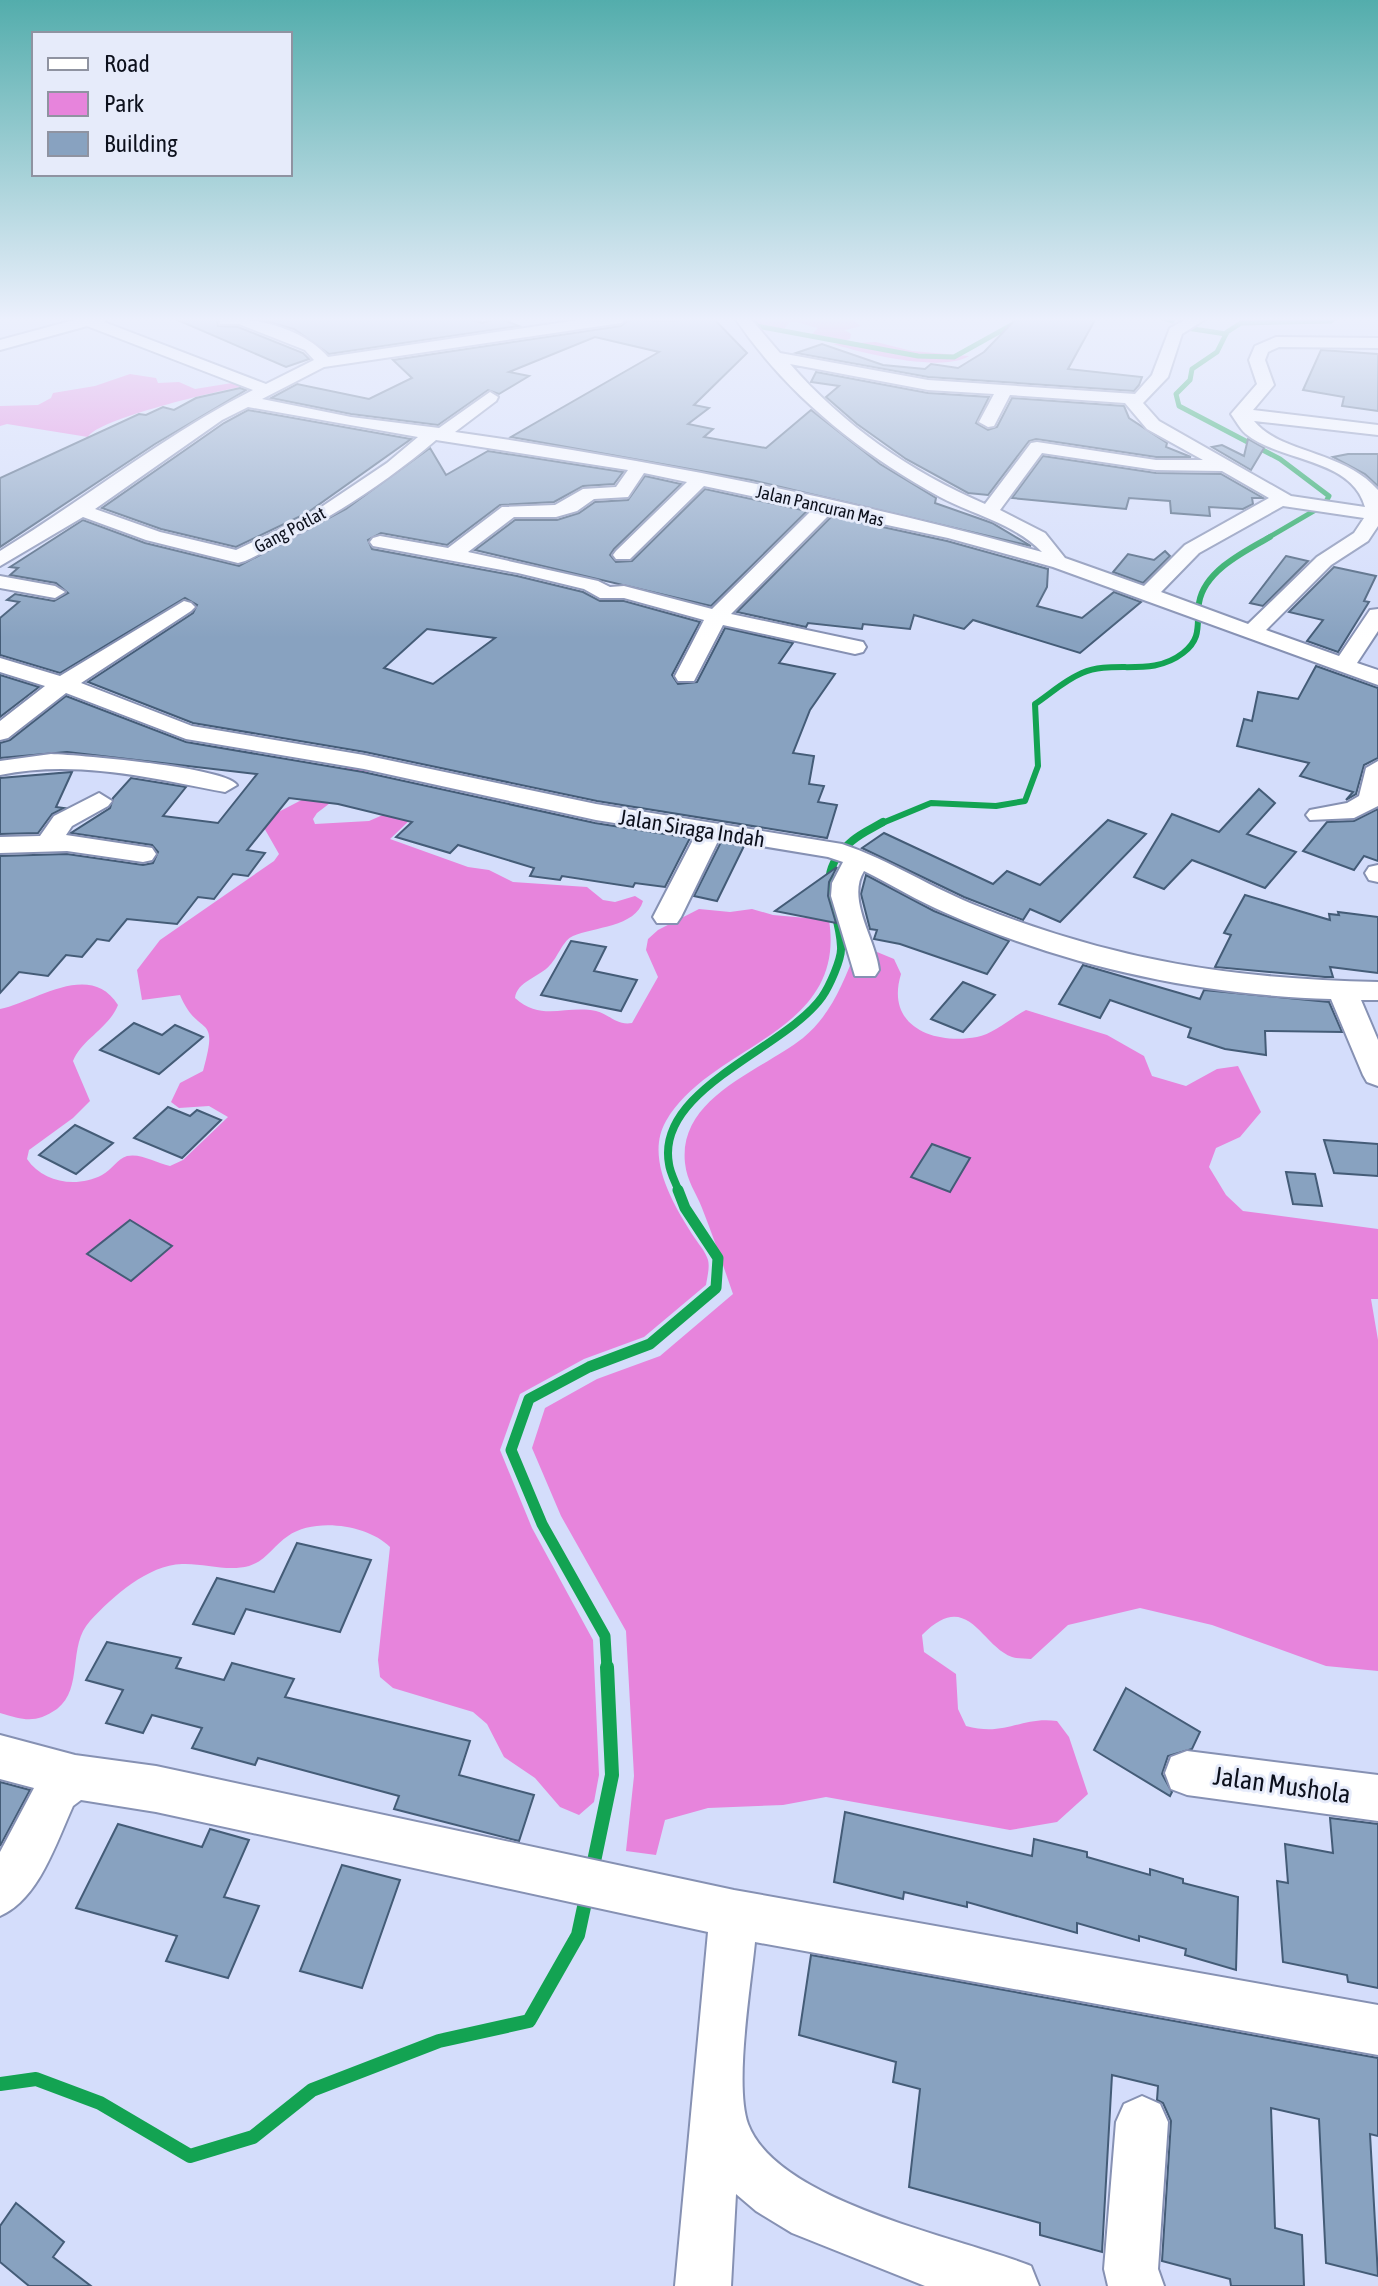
<svg xmlns="http://www.w3.org/2000/svg" width="1378" height="2286" viewBox="0 0 1378 2286" font-family="'Asap Condensed',sans-serif">
<style>
.green{fill:#e784dc}
.lines{fill:none;stroke-linecap:round;stroke-linejoin:round}
.stream-far4{stroke:#13a352;stroke-width:5}
.stream-far3{stroke:#13a352;stroke-width:6}
.stream-far2{stroke:#13a352;stroke-width:8}
.stream-far1{stroke:#13a352;stroke-width:11}
.stream{stroke:#13a352;stroke-width:14}
.building{fill:#88a2c0;stroke:#445c77;stroke-width:2;fill-rule:evenodd}
.street-casing{stroke:#8691b3;stroke-width:4}
.street{fill:#fff;fill-rule:evenodd}
.labels{text-anchor:middle;stroke-width:6;stroke-linejoin:round;paint-order:stroke}
.far-street-label{font-size:18px;fill:#0c101c;stroke:#e6ebfa}
.street-label{font-size:22px;fill:#0c101c;stroke:#e6ebfa}
.near-street-label{font-size:26px;fill:#0c101c;stroke:#e6ebfa}
</style>
<rect width="100%" height="100%" fill="#d4ddfb"/>
<g class="green">
<polygon points="752,318 851,318 861,326 845,330 851,334 850,339 837,342 812,334 818,328 797,322 790,322 785,328 764,328"/>
<path d="M876,342l36,9 57,5c-27,17 -107,-3 -136,-12z"/>
<path d="M130,374l26,4 2,5 21,-1 16,7 43,-7 8,4c-26,4 -149,33 -158,51l-81,-13 -7,2v-20l38,-1 13,-7 2,-5 42,-7z"/>
<path d="M350,767l18,4v3l-51,39 -4,6 2,5 54,-3 23,-10 19,8 -21,20 78,28 21,3 24,12 74,5 16,13 12,2 20,-6 8,5c-7,26 -50,26 -70,35 -10,4 -15,21 -23,29 -10,12 -33,16 -35,33 27,24 50,7 81,13 13,3 21,15 36,12l26,-46 -12,-27 2,-11 10,-9 41,-21 31,3 22,-3 21,6 56,5c18,115 -118,123 -163,201 -21,36 7,83 26,113 5,8 14,18 16,26 2,7 -1,18 -2,25l-62,52 -60,22 -64,35 -20,56 32,78 61,112 6,135 -5,27 -15,13 -19,-8 -25,-29 -31,-21 -17,-33 -14,-12 -80,-24 -13,-11 -2,-17 12,-113c-22,-22 -75,-30 -102,-11 -14,9 -22,25 -39,30 -22,6 -45,-3 -67,-2 -34,1 -69,32 -92,57 -23,25 -6,67 -33,88 -22,15 -33,11 -57,4v-704c35,-7 90,-49 118,-4 -9,23 -36,34 -45,56l17,40 -17,17 -44,32 -2,9c16,24 50,29 75,16 10,-5 15,-16 25,-19 14,-3 29,7 43,10l13,-6 45,-43 -19,-11 -30,2 -8,-6 9,-19 23,-12c17,-61 -4,-31 -23,-76l-38,5 -5,-30 23,-30 114,-79 5,-7 -16,-28 2,-7 75,-39 5,-12z"/>
<path d="M856,951l21,1 17,7 7,15c-16,52 32,71 76,63 16,-3 34,-19 49,-27l81,25 37,21 8,20 34,10 31,-17 21,-3 23,46 -21,25 -24,11 -7,19 17,28 17,16 135,18v70h-7l7,41v331l-52,-5 -114,-41 -72,-17 -72,17 -37,34c-6,-1 -14,0 -19,-2 -32,-12 -44,-69 -90,-22l2,17 32,22 2,35 8,17c40,11 55,-10 91,-5l12,16 19,57 -31,28 -47,8 -184,-33 -43,8 -75,3 -43,12 -9,35 -30,-4 8,-75 -8,-145 -65,-115 -29,-68 13,-40 52,-29 63,-23 73,-62c-10,-29 -20,-58 -31,-86 -6,-16 -15,-26 -17,-45 -7,-66 76,-92 118,-125 28,-23 40,-55 53,-87z"/>
</g>
<g class="lines">
<g class="stream-far4">
<polyline points="750,318 757,326 918,356 954,357 1024,318"/>
<polyline points="1163,318 1172,321"/>
<polyline points="1187,328 1226,334"/>
<polyline points="1266,539 1324,505 1329,496 1280,459 1179,406 1176,394 1190,380 1192,369 1217,352 1227,332 1241,323 1331,321 1334,318"/>
</g>
<path class="stream-far3" d="M880,824l51,-21 65,3 29,-5 13,-35 -3,-62c15,-10 30,-24 47,-31 32,-14 69,5 101,-20 20,-15 13,-30 16,-50 5,-32 46,-52 71,-66"/>
<path class="stream-far2" d="M679,1192c-3,-9 -9,-19 -10,-28 -14,-75 116,-115 153,-167 7,-10 20,-38 19,-50 -1,-42 -32,-70 11,-106 9,-8 21,-13 31,-19"/>
<polyline class="stream-far1" points="607,1669 605,1636 542,1524 511,1450 529,1399 589,1367 650,1344 716,1288 718,1258 685,1208 678,1190"/>
<g class="stream">
<polyline points="592,1871 612,1775 607,1667"/>
<polyline points="0,2084 36,2079 100,2103 190,2156 253,2137 312,2090 439,2041 529,2021 578,1935 587,1893"/>
</g>
</g>
<g class="building">
<polygon points="173,318 217,318 218,326 238,327 303,353 309,359 286,367"/>
<polygon points="253,318 468,318 482,323 499,318 519,326 329,354 294,329"/>
<polygon points="631,318 662,321 713,318 747,353 694,405 709,408 688,424 713,429 704,437 766,448 811,410 880,464 936,498 935,503 992,523 1031,546 751,480 511,437 659,352 595,337 509,372 529,376 499,394 488,390 438,425 351,414 271,398 297,384 369,399 412,378 393,360 621,326"/>
<polygon points="1017,318 1096,318 1068,369 1142,377 1139,385 1134,391 928,377 796,353 822,344 883,365 925,369 931,364 958,368 984,352"/>
<polygon points="1321,350 1378,354 1378,411 1342,406 1344,397 1303,390"/>
<polygon points="816,372 928,393 989,397 976,423 988,430 997,427 1012,398 1124,406 1129,418 1167,443 1166,447 1191,457 1156,457 1036,439 1029,441 988,495 968,493 906,459 857,424 826,397 839,386 811,382"/>
<polygon points="240,388 246,390 155,444 0,547 0,478 139,414 146,415 163,407 174,410 196,398"/>
<polygon points="248,410 411,439 307,513 236,547 161,529 102,508 224,423"/>
<polygon points="1248,439 1264,448 1251,470 1212,447 1222,445 1244,456"/>
<path d="M430,448l16,27 42,-24 135,21 -9,12 -31,2 -29,16 -54,3 -53,40 -66,-12 -13,7 4,9 145,27 66,16 17,9h24l76,21 -28,53 6,9 19,-2 28,-54 68,15 -14,20 56,11 -25,36 -17,43 21,3 -5,28 15,2 -6,16 19,3 -10,33 -230,-37 -232,-49 -172,-29 -105,-41 105,-69 4,-8 -12,-7 -125,75 -60,-18v-37l19,-16 -12,-2 8,-6 39,7 14,-8 -12,-10 -46,-8 8,-7 -8,-1 73,-47 62,23 94,23 107,-57zM427,629l68,9 -62,46 -49,-16z"/>
<polygon points="1348,454 1378,454 1378,486 1365,474 1333,457"/>
<polygon points="1043,456 1156,473 1221,474 1263,498 1252,498 1253,504 1243,509 1209,507 1210,516 1171,513 1170,501 1129,498 1126,509 1012,498"/>
<polygon points="645,476 681,484 614,549 610,555 616,562 632,561 705,489 807,511 711,606 475,550 515,520 557,520 579,513 595,502 628,500"/>
<polygon points="832,516 947,541 1048,569 1047,587 1037,606 1082,618 1114,592 1141,602 1080,653 973,620 964,629 914,615 910,629 863,624 862,629 808,623 806,627 737,612"/>
<polygon points="1165,551 1170,556 1143,583 1113,572 1128,554 1154,560"/>
<polygon points="1286,556 1308,561 1263,606 1250,603"/>
<polygon points="1334,567 1376,576 1364,601 1369,602 1338,652 1307,641 1323,620 1289,612"/>
<polygon points="1316,666 1378,688 1378,758 1364,765 1356,794 1346,800 1353,792 1300,776 1309,763 1237,746 1244,719 1252,721 1258,692 1298,699"/>
<polygon points="0,675 39,687 0,717"/>
<polygon points="66,696 186,742 363,772 595,823 690,838 665,887 635,883 633,887 562,876 560,880 530,876 534,868 458,845 450,853 396,837 412,822 338,804 289,798 247,850 265,853 248,876 233,874 214,899 198,897 177,924 127,919 109,941 97,939 82,957 66,955 48,976 19,972 0,993 0,856 67,854 143,865 153,863 158,852 152,845 71,833 110,808 113,798 131,778 186,787 163,816 218,823 257,774 67,752 0,758 0,743 10,740"/>
<polygon points="72,772 56,807 64,808 52,814 38,833 0,834 0,778"/>
<polygon points="1259,789 1275,803 1247,834 1296,852 1265,888 1192,860 1164,889 1134,877 1172,814 1219,832"/>
<polygon points="1378,809 1378,861 1364,856 1354,870 1303,851 1327,822 1354,821"/>
<polygon points="1108,820 1146,834 1060,922 1030,909 1023,920 964,897 862,848 884,833 993,884 1007,871 1040,885"/>
<polygon points="721,842 744,846 717,901 694,896"/>
<polygon points="837,867 829,882 828,896 836,923 775,911"/>
<polygon points="866,875 934,911 1009,941 987,974 900,944 874,939 877,930 870,929 861,894"/>
<polygon points="1245,895 1330,920 1329,914 1339,915 1338,912 1378,917 1378,973 1330,967 1333,977 1325,977 1215,967 1231,935 1224,933"/>
<polygon points="571,941 606,947 594,971 637,980 621,1011 541,995"/>
<polygon points="1083,965 1200,999 1204,990 1329,1002 1342,1032 1265,1031 1266,1055 1225,1049 1188,1037 1191,1028 1110,1000 1100,1018 1059,1004"/>
<polygon points="963,982 995,995 963,1032 931,1019"/>
<polygon points="134,1023 162,1035 175,1025 203,1037 159,1074 100,1050"/>
<polygon points="168,1107 190,1116 197,1110 221,1120 182,1158 134,1138"/>
<polygon points="75,1125 113,1143 76,1174 39,1155"/>
<polygon points="1324,1140 1378,1144 1378,1176 1334,1173"/>
<polygon points="932,1144 970,1158 950,1192 911,1177"/>
<polygon points="1286,1172 1315,1174 1322,1206 1293,1204"/>
<polygon points="130,1220 172,1246 131,1281 87,1254"/>
<polygon points="297,1543 371,1560 340,1632 246,1609 234,1634 193,1624 217,1578 274,1592"/>
<polygon points="107,1642 181,1658 176,1668 224,1680 232,1663 294,1679 285,1697 470,1741 459,1775 534,1795 519,1841 394,1809 399,1796 258,1758 255,1765 192,1748 202,1728 152,1715 143,1733 106,1723 123,1690 86,1680"/>
<polygon points="1126,1688 1200,1732 1192,1749 1168,1756 1162,1774 1172,1792 1170,1796 1094,1750"/>
<polygon points="0,1782 30,1790 0,1846"/>
<polygon points="845,1812 1032,1856 1034,1839 1087,1852 1087,1857 1150,1875 1150,1869 1183,1879 1183,1883 1238,1897 1236,1970 1185,1955 1186,1949 1139,1936 1139,1941 1077,1923 1077,1933 967,1902 967,1907 904,1892 903,1899 834,1882"/>
<polygon points="1330,1818 1378,1824 1378,1988 1348,1982 1347,1975 1283,1962 1277,1881 1288,1883 1285,1844 1333,1853"/>
<polygon points="118,1824 202,1847 210,1829 249,1840 224,1897 259,1906 228,1978 166,1961 177,1936 76,1908"/>
<polygon points="342,1865 400,1880 362,1988 300,1971"/>
<polygon points="811,1955 1378,2058 1378,2136 1370,2134 1378,2276 1326,2263 1319,2119 1271,2108 1275,2228 1302,2235 1304,2286 1231,2286 1230,2279 1162,2261 1171,2121 1163,2103 1157,2100 1158,2086 1112,2075 1102,2252 1040,2235 1040,2223 909,2187 920,2089 893,2082 896,2062 799,2035"/>
<polygon points="16,2203 64,2242 53,2257 91,2286 29,2286 0,2262 0,2226"/>
</g>
<g class="lines">
<g class="street-casing">
<g id="street">
<path d="M72,318h35l-3,4 162,62 48,-24 -9,-10 -66,-26h-19v-6c36,0 83,10 108,39l264,-39h36l-7,5 -297,44 -62,32 89,18 88,11 51,-36 8,5 -2,4 -41,31c197,28 394,67 587,120 -27,-28 -68,-37 -102,-55 -80,-44 -154,-103 -205,-179h15l30,35 148,27 207,14 17,-19 18,-47 19,-10h18l-25,16 -14,43 -25,26 16,18 132,75 74,11c-13,-49 -85,-45 -119,-73 -6,-5 -10,-13 -15,-20l26,-30 -8,-24 6,-14 21,-9 102,1v10l-99,-1 -11,5 -3,8 9,25 -21,25 125,15v10l-124,-14c27,33 89,29 124,69v36l-10,15 -37,24 -65,65 73,26 31,-46 8,-1v22l-21,32 21,7v15l-325,-118 -105,-29 -117,-25 -100,101 132,28 3,5 -3,5 -8,2 -132,-29 -29,56h-16l-3,-5 29,-56 -80,-22h-24l-16,-9 -66,-16 -145,-27 -3,-4 3,-4 7,-2 68,12 54,-41 53,-2 28,-16 33,-2 12,-17 -192,-30c-60,51 -120,87 -191,121l-7,2 -92,-23 -63,-23 -83,49v-15c85,-52 164,-116 253,-161l-166,-64 -87,24v-10l74,-20zM790,364l138,26 66,4 -15,28 9,5 6,-1 16,-31 115,8 22,26 56,31h-47l-119,-18 -6,1 -46,61c-74,-32 -142,-79 -195,-140zM248,407l170,30 -31,26 -79,53 -72,34 -76,-18 -65,-23 127,-89zM1042,453l114,17 66,1 47,27 -84,47 -41,41 -79,-28 -20,-25 -45,-23zM644,473l43,9 -71,69 -3,4 3,4h14l74,-73 109,23 -101,100 -88,-23 -14,1 -12,-6 -130,-29 46,-35h42l21,-6 17,-12 34,-2zM1283,506l81,12 -10,15 -37,24 -69,67 -87,-32 38,-39z"/>
<polygon points="0,576 55,586 65,592 55,598 0,588"/>
<path d="M184,601l7,2 4,4 -4,4 -110,72 111,43 172,29 232,49 246,40c48,16 91,45 138,63 136,54 253,72 398,75v18h-17l17,40v46l-11,-4 -4,-7 -32,-76c-132,-4 -263,-32 -385,-86 -28,-12 -54,-28 -82,-42 -18,28 12,69 15,99l-4,6h-20l-24,-80 1,-13 11,-21 -15,-5 -109,-18 -38,78 -4,6h-20l-4,-6 42,-81 -99,-16 -232,-51 -178,-30 -120,-46 -58,45 -8,2v-19l45,-35 -45,-14v-14l60,18z"/>
<path d="M51,754c28,1 174,13 186,31l-12,7c-73,-14 -150,-33 -225,-17v-14z"/>
<polygon points="1378,761 1378,806 1354,818 1310,820 1306,815 1310,810 1347,803 1359,796 1366,768"/>
<polygon points="99,793 112,801 108,806 72,826 66,835 152,848 156,854 152,860 143,862 67,851 0,853 0,837 40,836 54,816"/>
<polygon points="1378,865 1378,882 1369,880 1365,873 1369,867"/>
<path d="M0,1735l75,20 81,11 578,124 644,115v50l-623,-113c-4,43 -21,143 -7,182 30,79 211,113 283,142l8,20h-114l-133,-53 -36,-22 -20,-17 -5,92h-56l33,-354 -552,-120 -75,-12 -8,6c-17,37 -34,93 -73,110v-64l34,-64 -34,-9z"/>
<polygon points="1187,1751 1378,1775 1378,1821 1187,1795 1171,1789 1165,1773 1171,1757"/>
<polygon points="1142,2096 1160,2104 1168,2122 1158,2269 1164,2286 1108,2286 1104,2269 1116,2122 1124,2104"/>
</g>
</g>
<use href="#street" class="street"/>
</g>
<linearGradient id="sky" x2="0" y2="1"><stop stop-color="#53adac"/><stop offset="0.5" stop-color="#ecf0fd"/><stop offset="1" stop-color="#ecf0fd" stop-opacity="0"/></linearGradient>
<rect width="1378" height="638" fill="url(#sky)"/>
<g class="labels">
<g class="far-street-label">
<text transform="translate(820 506) rotate(13)" y="6">Jalan Pancuran Mas</text>
<text transform="translate(290 530) rotate(-28)" y="6">Gang Potlat</text>
</g>
<g class="street-label">
<text transform="translate(692 828) rotate(9)" y="8">Jalan Siraga Indah</text>
</g>
<g class="near-street-label">
<text transform="translate(1282 1785) rotate(8)" y="9">Jalan Mushola</text>
</g>
</g>
<rect x="32" y="32" width="260" height="144" fill="#e6ebfa" stroke="#8f93a1" stroke-width="2"/>
<rect x="48" y="58" width="40" height="12" fill="#ffffff" stroke="#8f93a1" stroke-width="2"/>
<text x="104" y="72" font-size="24" fill="#0c101c">Road</text>
<rect x="48" y="92" width="40" height="24" fill="#e784dc" stroke="#8f93a1" stroke-width="2"/>
<text x="104" y="112" font-size="24" fill="#0c101c">Park</text>
<rect x="48" y="132" width="40" height="24" fill="#88a2c0" stroke="#8f93a1" stroke-width="2"/>
<text x="104" y="152" font-size="24" fill="#0c101c">Building</text>
</svg>
